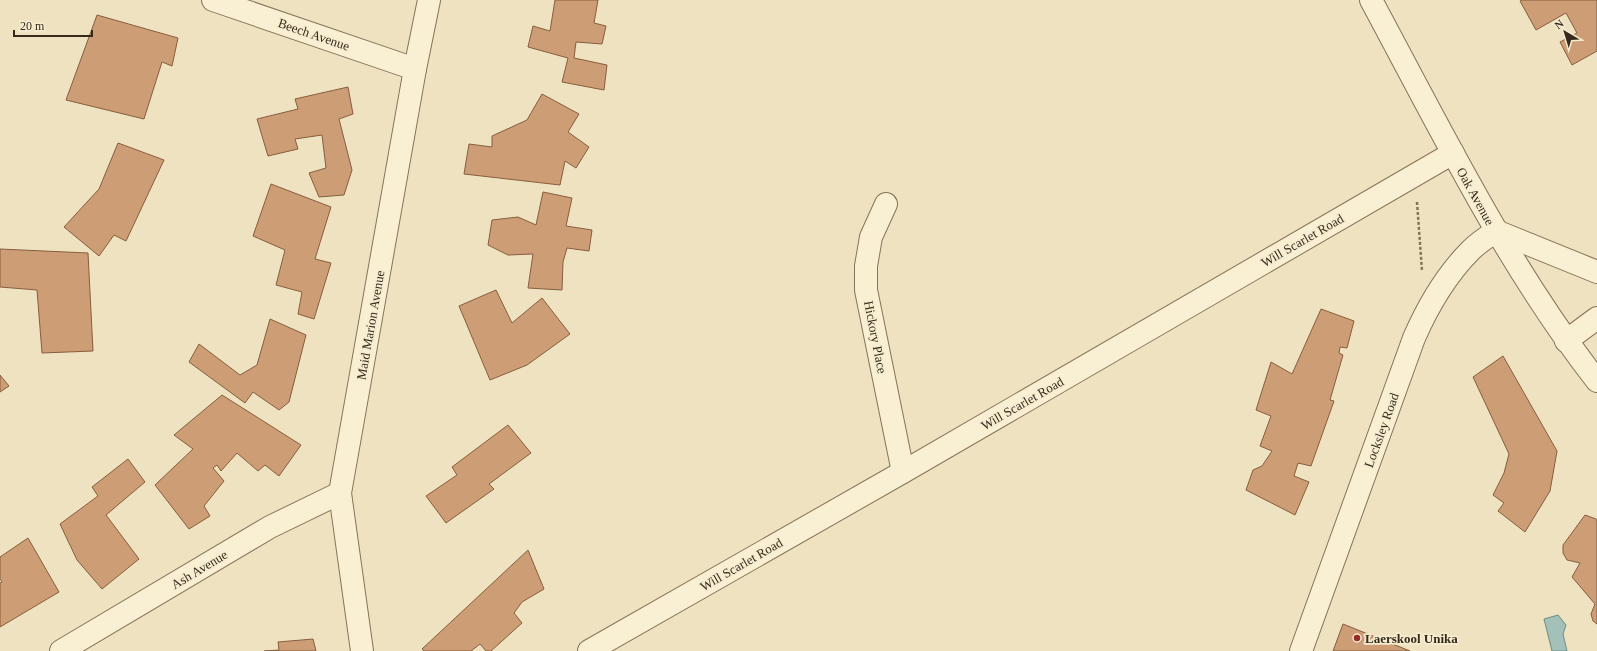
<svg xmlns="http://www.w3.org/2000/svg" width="1597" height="651" viewBox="0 0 1597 651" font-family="Georgia,serif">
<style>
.water{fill:#a3c0b9;stroke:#6a8e87}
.building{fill:#cd9d75;stroke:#875e3d}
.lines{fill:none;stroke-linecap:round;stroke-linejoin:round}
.minor-casing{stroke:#877358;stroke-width:24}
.path{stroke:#877358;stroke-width:2.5;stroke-dasharray:3 2;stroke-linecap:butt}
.minor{stroke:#f9efd3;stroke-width:22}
.poi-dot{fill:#972b27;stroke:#f6eccf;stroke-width:1.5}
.labels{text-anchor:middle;stroke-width:3.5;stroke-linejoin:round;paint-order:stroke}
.street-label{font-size:13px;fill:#372a1c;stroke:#f6eccf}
.poi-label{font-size:13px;font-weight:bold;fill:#372a1c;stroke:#f6eccf;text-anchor:start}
</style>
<rect width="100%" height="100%" fill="#eee2c0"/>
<polygon class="water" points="1558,615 1566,625 1563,634 1567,651 1552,651 1544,619"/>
<g class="building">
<polygon points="555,0 598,0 594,23 606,26 602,44 576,42 574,58 607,65 604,90 562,82 568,58 528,47 533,26 550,31"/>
<polygon points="1522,0 1597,0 1597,51 1572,65 1560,42 1577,33 1566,13 1536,30 1520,1"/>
<polygon points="97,15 178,38 172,66 162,62 144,119 66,100"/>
<polygon points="348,87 353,114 339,119 352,170 344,195 319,197 309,173 326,168 322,135 295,139 298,149 268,156 257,119 298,109 295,99"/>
<polygon points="542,94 579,114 568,132 589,147 576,168 565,161 560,185 464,174 469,144 492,147 492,136 527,120"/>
<polygon points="118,143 164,160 126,241 114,235 99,256 64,227 99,189"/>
<polygon points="271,184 331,207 315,259 331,263 314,319 298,314 302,292 276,285 285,250 253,236"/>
<polygon points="543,192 572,198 566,226 592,230 589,251 567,248 563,262 562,290 528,288 533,254 508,255 488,245 492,220 518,217 536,225"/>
<polygon points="0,249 88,253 93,351 42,353 37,290 0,287"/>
<polygon points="496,290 512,323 542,298 570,334 527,365 490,380 459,306"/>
<polygon points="1321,309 1354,321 1347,348 1340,347 1339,353 1343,355 1330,400 1334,401 1311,466 1298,463 1294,476 1309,482 1295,515 1246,490 1253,470 1262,466 1272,451 1260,446 1271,416 1256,410 1271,362 1292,374"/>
<polygon points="270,319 306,335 289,402 279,410 253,392 245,403 189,362 199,344 240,375 257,365"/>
<polygon points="1503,356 1557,451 1550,491 1525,532 1498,511 1504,503 1493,495 1504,473 1509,454 1473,377"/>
<polygon points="0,375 9,386 0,392"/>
<polygon points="222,395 301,445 279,476 265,465 258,471 237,453 221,471 217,465 213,468 224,481 204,506 210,516 189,529 155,485 193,449 174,435"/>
<polygon points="508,425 531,453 489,484 494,489 446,523 426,496 457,475 452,467"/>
<polygon points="128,459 145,482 106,515 139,559 102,589 77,560 60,524 98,496 92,487"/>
<polygon points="1585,515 1596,519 1597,521 1597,624 1593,621 1591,614 1595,604 1572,577 1580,563 1567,560 1563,553 1563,545"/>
<polygon points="28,538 59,592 0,627 0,583 2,582 0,579 0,557"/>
<polygon points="528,550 544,589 522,602 514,613 522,623 491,651 486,651 480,644 471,651 424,651 422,649"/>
<polygon points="1343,624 1410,651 1333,651"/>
<polygon points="313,639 316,651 264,651 279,650 278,642"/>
</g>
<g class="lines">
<g class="minor-casing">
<g id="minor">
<polyline points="213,0 415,69"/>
<path d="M1371,0c70,130 135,264 226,381"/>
<polyline points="886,204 871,237 866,266 866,290 903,472"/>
<polyline points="1566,341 1597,318"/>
<polyline points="61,651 270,527 340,493"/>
<polyline points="362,651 340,493 415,69 429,0"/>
<polyline points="589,651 903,472 1453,153"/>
<path d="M1301,651l113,-313c14,-32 32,-63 57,-88 7,-7 16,-13 25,-19l101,41"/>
</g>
</g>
<polyline class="path" points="1417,202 1422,271"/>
<use href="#minor" class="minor"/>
</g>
<circle class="poi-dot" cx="1357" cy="638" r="4"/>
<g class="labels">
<g class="street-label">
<text transform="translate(314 34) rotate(19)" y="5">Beech Avenue</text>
<text transform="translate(1476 196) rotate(61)" y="5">Oak Avenue</text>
<text transform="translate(1302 240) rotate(-30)" y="5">Will Scarlet Road</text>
<text transform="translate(370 325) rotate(-80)" y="5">Maid Marion Avenue</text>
<text transform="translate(876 337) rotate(79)" y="5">Hickory Place</text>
<text transform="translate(1022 403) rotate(-30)" y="5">Will Scarlet Road</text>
<text transform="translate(1381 430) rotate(-70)" y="5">Locksley Road</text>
<text transform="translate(741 564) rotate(-30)" y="5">Will Scarlet Road</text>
<text transform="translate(199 569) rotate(-31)" y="5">Ash Avenue</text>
</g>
<g class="poi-label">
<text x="1365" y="643">Laerskool Unika</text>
</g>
</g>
<g transform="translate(1565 32) rotate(322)" stroke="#f6eccf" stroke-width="3" paint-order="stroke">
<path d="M0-3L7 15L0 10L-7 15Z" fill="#372a1c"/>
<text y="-6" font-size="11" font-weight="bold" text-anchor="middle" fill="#372a1c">N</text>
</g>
<path d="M14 30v6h78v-6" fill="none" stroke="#372a1c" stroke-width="2"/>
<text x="20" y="30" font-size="12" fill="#372a1c" stroke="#f6eccf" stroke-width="3" paint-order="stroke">20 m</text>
</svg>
